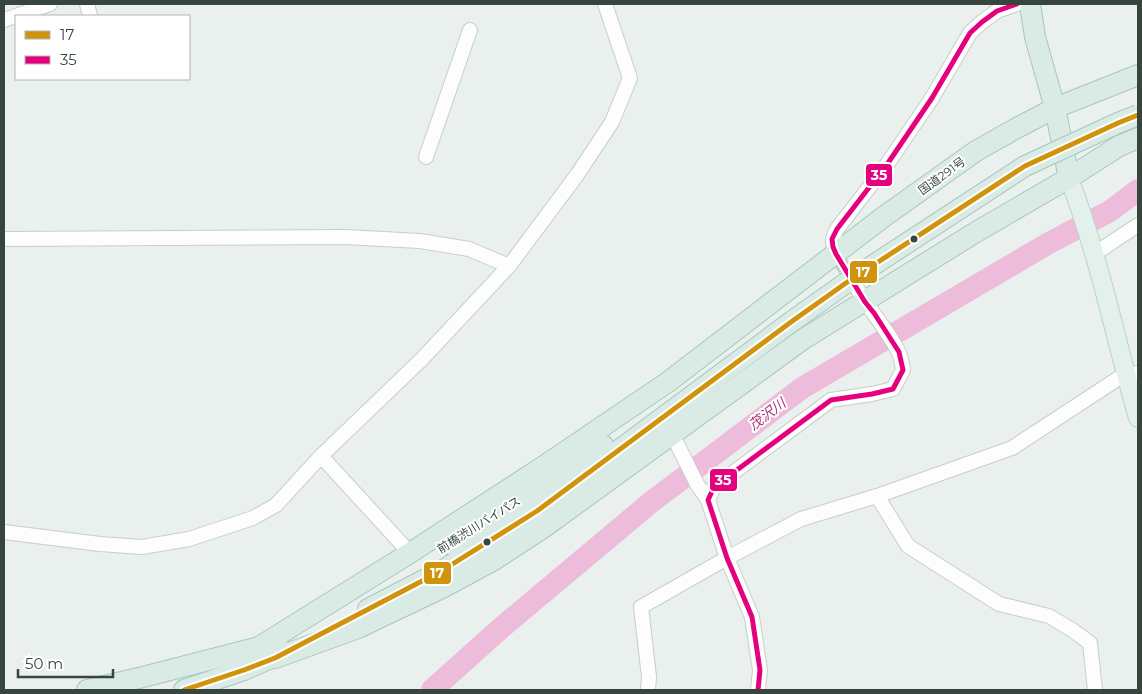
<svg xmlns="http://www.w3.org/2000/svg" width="1142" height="694" viewBox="0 0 1142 694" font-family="Montserrat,'Noto Sans JP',sans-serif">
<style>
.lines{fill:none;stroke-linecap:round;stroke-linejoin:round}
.river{stroke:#edbcda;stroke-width:22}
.minor-tunnel{stroke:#c6cecb;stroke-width:14;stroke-dasharray:14 7;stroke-linecap:butt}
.minor-casing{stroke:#c7cecc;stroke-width:16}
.major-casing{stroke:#b8d2ca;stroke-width:20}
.highway-casing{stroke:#a6c7bb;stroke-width:22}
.minor{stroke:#fcfdfc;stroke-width:14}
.major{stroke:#e4f0ec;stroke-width:18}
.highway{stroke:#daebe5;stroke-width:20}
.highway-bridge-casing{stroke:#a6c7bb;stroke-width:22;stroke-linecap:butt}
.highway-bridge{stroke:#daebe5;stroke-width:20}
.bus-1-casing{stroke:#fff;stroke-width:9}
.bus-2-casing{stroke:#fff;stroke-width:9}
.bus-1{stroke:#d0930d;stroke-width:5}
.bus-2{stroke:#e5007d;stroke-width:5}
.bus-dot{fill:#36463f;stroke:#fff;stroke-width:2}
.labels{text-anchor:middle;stroke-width:4;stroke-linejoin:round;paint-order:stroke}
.street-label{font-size:12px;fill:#36463f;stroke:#fff}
.water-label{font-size:14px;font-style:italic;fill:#ae337b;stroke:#fff}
.line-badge{stroke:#fff;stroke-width:2}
.badge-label{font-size:14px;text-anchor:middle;font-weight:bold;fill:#fff}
</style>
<rect width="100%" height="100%" fill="#eaf0ee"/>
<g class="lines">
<polyline class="river" points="432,690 501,628 650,503 802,388 1049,243 1110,211 1138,190"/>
<polyline class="minor-tunnel" points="838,258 856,287"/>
<g class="minor-casing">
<g id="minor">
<polyline points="87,4 90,16"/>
<polyline points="4,20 50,4"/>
<polyline points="426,157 470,30"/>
<polyline points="4,239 346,237 420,241 469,249 509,266"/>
<polyline points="1094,254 1138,225"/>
<path d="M838,258c-6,-10 -7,-19 -1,-29l51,-66 44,-65 38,-65 12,-11 15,-11 20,-7"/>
<polyline points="672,434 697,484 708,500"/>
<polyline points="321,456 410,553"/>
<polyline points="877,496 908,546 999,604 1049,616 1072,630 1090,643 1095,690"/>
<polyline points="4,532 100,544 142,547 189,539 253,518 276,505 321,456 422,359 509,266 577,175 612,122 630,78 605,4"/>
<polyline points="648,690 649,677 641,607 727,558 801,519 877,496 1012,448 1125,374 1138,373"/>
<path d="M758,690l2,-20 -8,-53 -25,-59 -19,-58 6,-13 117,-87 41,-6 21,-5 10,-19c-1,-6 -2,-14 -5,-19 -11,-22 -28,-40 -40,-61"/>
</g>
</g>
<g class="major-casing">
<path id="major" d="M1069,178c30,78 46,160 69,240"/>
</g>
<g class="highway-casing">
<g id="highway">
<polyline points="1030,4 1035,37 1055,108 1069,178"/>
<polyline points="449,544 522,499 603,445"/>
<polyline points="368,609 443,570 537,511 791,322 846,283 1025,166"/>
<polyline points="259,647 410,553 544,466 668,382 882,218 976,151 1015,129 1055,108 1138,75"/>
<polyline points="275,658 358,628 444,587 494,560 543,528 802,340 976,232 1069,178 1119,146 1138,138"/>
<polyline points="87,690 143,677 259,647 270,642"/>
<polyline points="184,690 244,670 285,652"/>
</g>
</g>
<use href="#minor" class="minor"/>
<use href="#major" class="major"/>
<use href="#highway" class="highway"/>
<g class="highway-bridge-casing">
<polyline id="highway-bridge" points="1025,166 1118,123 1138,115"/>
</g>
<use href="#highway-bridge" class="highway-bridge"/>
<g class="bus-1-casing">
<polyline id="bus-1" points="184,690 244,670 275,658 443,570 537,511 791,322 846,283 1025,166 1118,123 1138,115"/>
</g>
<g class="bus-2-casing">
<polyline id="bus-2" points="758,690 760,670 752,617 727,558 708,500 714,487 831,400 872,394 893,389 903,370 899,352 874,313 865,302 836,254 833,247 832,239 837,229 888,163 932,98 970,33 982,22 997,11 1017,4"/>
</g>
<use href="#bus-1" class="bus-1"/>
<use href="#bus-2" class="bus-2"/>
</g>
<g class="bus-dot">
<circle cx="914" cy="239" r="4.5"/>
<circle cx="487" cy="542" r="4.5"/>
</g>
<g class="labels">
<g class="street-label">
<text transform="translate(942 176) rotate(-36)" y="4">国道291号</text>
<text transform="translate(479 525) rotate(-32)" y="4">前橋渋川バイパス</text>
</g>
<g class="water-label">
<text transform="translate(767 414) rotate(-37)" y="5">茂沢川</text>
</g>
</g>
<g class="line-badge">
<rect x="865" y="163" width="28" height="24" rx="5" fill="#e5007d"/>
<rect x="849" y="260" width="29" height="24" rx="5" fill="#d0930d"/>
<rect x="709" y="468" width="29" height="24" rx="5" fill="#e5007d"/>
<rect x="423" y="561" width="29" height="24" rx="5" fill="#d0930d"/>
</g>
<g class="badge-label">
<text x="879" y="180">35</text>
<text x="863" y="277">17</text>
<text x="723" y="485">35</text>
<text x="437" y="578">17</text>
</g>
<rect width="1142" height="694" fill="none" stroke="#36463f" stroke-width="10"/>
<rect x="15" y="15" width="175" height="65" fill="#ffffff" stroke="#afb5b2"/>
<rect x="25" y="31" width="25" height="8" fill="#d0930d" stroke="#afb5b2"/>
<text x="60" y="40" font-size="15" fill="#36463f">17</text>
<rect x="25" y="56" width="25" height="8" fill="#e5007d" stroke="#afb5b2"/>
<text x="60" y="65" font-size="15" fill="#36463f">35</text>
<path d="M18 669v8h95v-8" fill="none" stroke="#36463f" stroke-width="2.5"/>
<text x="25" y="669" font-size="15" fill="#36463f" stroke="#ffffff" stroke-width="4" paint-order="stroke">50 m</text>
</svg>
